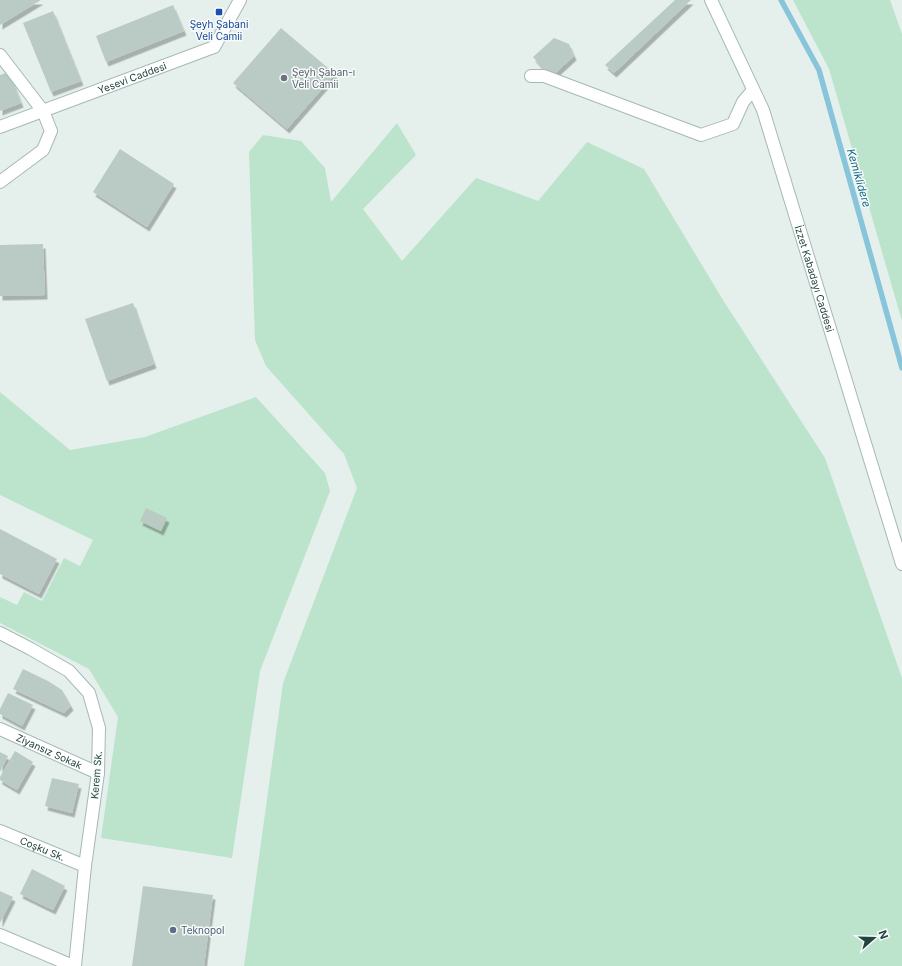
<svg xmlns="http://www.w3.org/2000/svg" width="902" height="966" viewBox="0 0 902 966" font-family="Inter,sans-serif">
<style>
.green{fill:#bce3cb}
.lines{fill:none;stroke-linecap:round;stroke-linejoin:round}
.stream{stroke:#88c4da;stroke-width:5.5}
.building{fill:#bacbc6;filter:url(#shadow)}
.minor-casing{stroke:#a6b9b5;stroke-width:14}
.minor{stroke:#fff;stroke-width:12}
.transit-dot{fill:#1a4fb4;stroke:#f6fbf9;stroke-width:1.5}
.worship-dot{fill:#6b7280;stroke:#f6fbf9;stroke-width:1.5}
.service-dot{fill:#5c6f8a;stroke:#f6fbf9;stroke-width:1.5}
.labels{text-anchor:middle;stroke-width:3;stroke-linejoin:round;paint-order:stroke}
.transit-label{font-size:10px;fill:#164399;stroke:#f6fbf9}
.worship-label{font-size:10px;fill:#5b616d;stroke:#f6fbf9;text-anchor:start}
.street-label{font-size:10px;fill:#21443f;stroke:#f6fbf9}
.service-label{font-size:10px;fill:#4e5e75;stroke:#f6fbf9;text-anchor:start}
.water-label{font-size:11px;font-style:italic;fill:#136888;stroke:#f6fbf9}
</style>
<defs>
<filter id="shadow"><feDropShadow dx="2.5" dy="4.5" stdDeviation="0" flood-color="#0004"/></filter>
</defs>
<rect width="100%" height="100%" fill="#e5f0ec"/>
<g class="green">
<polygon points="793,0 890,0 902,34 902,321 829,69"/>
<polygon points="397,123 416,155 363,209 402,261 476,178 538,201 587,142 644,169 723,300 825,458 902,678 902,966 244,966 283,683 357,488 344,454 266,366 255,340 249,152 263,135 301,141 325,168 331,202"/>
<polygon points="0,392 70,450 145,437 256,397 325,473 330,491 260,671 232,858 101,838 118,717 89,669 0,623 0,597 17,605 24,592 42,601 64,558 80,566 93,540 0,495"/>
</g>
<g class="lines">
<polyline class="stream" points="781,0 819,70 902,368"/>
</g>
<g class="building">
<polygon points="0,0 41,0 0,25"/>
<polygon points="675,0 691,0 614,73 605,65"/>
<polygon points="173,5 184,31 106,62 96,36"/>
<polygon points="53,11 81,81 51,92 23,23"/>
<polygon points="281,28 335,74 287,129 233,83"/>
<polygon points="554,38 569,44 574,56 551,77 533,57"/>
<polygon points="9,72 21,103 0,111 0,75"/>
<polygon points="120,149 174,184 147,227 93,192"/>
<polygon points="43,244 45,295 0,296 0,245"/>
<polygon points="133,303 154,364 107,381 85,319"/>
<polygon points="146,508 167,518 161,531 140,521"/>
<polygon points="0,529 57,559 39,594 0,574"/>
<polygon points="23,669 48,681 62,690 71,706 64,713 13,689"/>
<polygon points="8,693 33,705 22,726 0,714 0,709"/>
<polygon points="15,751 33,762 17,790 0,780 0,777"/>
<polygon points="0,752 8,756 0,772"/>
<polygon points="52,778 79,784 72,813 45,806"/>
<polygon points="32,869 65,886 53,910 20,894"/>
<polygon points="143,886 213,895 204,966 132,966"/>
<polygon points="0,891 13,897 0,923"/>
</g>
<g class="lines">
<g class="minor-casing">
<g id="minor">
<path id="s1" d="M711,0l52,110 139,454"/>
<polyline points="0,55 43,111 51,131 43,150 0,182"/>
<polyline points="531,76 544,76 701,135 733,124 743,102 753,90"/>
<path id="s2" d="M0,127l214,-80 26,-47"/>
<polyline points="0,633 31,649 69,671 89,693 99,728 98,773 85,866 75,966"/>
<path id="s3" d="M0,729l98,44"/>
<path id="s4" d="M0,831l85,35"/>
<polyline points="0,935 73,966"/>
</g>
</g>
<use href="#minor" class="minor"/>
</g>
<rect class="transit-dot" x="215" y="8" width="8" height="8" rx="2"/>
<circle class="worship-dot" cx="284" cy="78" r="4"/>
<circle class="service-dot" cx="173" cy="930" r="4"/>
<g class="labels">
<g class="transit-label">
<text x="219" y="28">Şeyh Şabani<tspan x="219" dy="12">Veli Camii</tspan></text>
</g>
<g class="worship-label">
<text x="292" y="76">Şeyh Şaban-ı<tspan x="292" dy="12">Veli Camii</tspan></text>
</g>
<g class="street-label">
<text dy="4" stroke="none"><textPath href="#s2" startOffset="141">Yesevi Caddesi</textPath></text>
<text dy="4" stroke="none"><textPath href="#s1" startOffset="298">İzzet Kabadayı Caddesi</textPath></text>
<text dy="4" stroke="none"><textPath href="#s3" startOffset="54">Ziyansız Sokak</textPath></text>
<text transform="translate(96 775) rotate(-85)" y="4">Kerem Sk.</text>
<text dy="4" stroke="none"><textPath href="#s4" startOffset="46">Coşku Sk.</textPath></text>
</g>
<g class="service-label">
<text x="181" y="934">Teknopol</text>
</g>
<g class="water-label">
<text transform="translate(859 178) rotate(74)" y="4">Kemiklidere</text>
</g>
</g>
<g transform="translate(874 938) rotate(70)" stroke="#f6fbf9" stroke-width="3" paint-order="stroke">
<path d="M0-3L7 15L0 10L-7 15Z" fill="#21443f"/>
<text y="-6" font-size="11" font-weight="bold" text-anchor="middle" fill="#21443f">N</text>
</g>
</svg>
